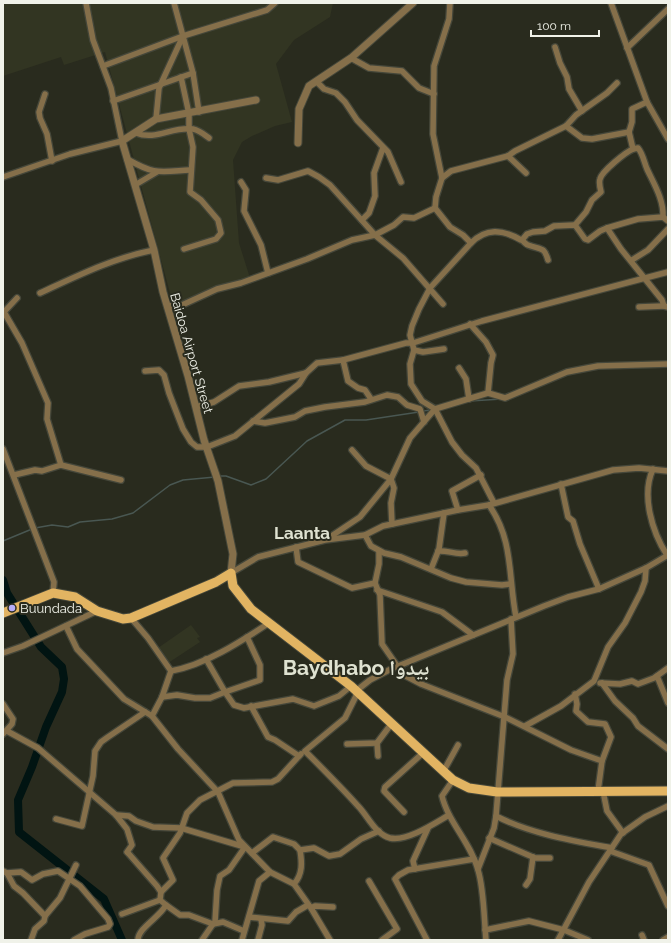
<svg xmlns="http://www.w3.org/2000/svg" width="671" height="943" viewBox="0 0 671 943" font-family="Raleway,'Noto Naskh Arabic',sans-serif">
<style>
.built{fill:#323522}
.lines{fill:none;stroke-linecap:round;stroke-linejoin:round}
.stream{stroke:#495752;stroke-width:1.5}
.river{stroke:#011412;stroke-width:8}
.minor-casing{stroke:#45473a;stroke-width:8}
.tertiary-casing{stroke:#45473a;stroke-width:9}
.primary-casing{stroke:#45473a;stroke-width:11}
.minor{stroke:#856f4a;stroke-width:5.5}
.tertiary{stroke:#856f4a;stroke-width:7}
.primary{stroke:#e2b462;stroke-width:9}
.poi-dot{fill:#b5acf9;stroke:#292b1e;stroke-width:1.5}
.labels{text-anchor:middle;stroke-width:4;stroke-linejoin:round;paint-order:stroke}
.street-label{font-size:13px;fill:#f0f2e9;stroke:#292b1e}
.poi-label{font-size:13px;fill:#f0f2e9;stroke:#292b1e;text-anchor:start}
.district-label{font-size:17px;font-weight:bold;fill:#dfe2d1;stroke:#292b1e}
.town-label{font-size:21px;font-weight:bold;fill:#dfe2d1;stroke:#292b1e}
</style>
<rect width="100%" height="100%" fill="#292b1e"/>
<g class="built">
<polygon points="3,3 333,3 330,17 294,40 276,64 292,122 275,126 252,136 242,142 233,160 239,243 250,278 235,281 173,304 105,52 64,65 61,57 3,76"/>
<polygon points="191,625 200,637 197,638 200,642 168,663 158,648"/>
</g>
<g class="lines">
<g class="stream">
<polyline points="470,401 502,399"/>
<polyline points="423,411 431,410"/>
<polyline points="219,476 226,476 251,485 266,479 307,441 345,420 366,420 419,412"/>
<polyline points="35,528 52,525 68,527 80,522 112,519 133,513 170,485 183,480 215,477"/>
<polyline points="3,541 32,529"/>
</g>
<polyline class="river" points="3,580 7,593 41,647 62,667 64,679 62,692 46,727 32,767 18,800 19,832 104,899 122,940"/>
<g class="minor-casing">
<g id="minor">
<polyline points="174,3 193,73 199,112"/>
<polyline points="450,3 449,19 434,66 433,134 442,178 436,197 435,208 450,227 463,235 471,243 430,288 419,309 412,326 410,335 414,350 410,364 411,384 422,401 435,409 452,442 462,455 476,468 494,503"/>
<polyline points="555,47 560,63 567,77 569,89 582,111"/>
<polyline points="627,48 668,9"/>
<polyline points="351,58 369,68 402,71 419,88 434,94"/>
<polyline points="103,66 183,36 267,10 275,3"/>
<polyline points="181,77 189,114 189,129 193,147 190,192 201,200 218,220 221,233 216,239 184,249"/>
<polyline points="317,82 324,89 336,93 345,102 357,120 388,152 401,182"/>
<polyline points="45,94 39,112 40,118 47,134 52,161"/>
<polyline points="113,101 193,73"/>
<polyline points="647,102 668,139"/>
<polyline points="156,119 159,88 183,36"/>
<polyline points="566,126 582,138 592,139 629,132"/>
<path d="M136,133c20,8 36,-7 57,-4 6,1 12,6 16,9"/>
<path d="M633,149l5,-1c5,6 6,14 9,21 7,15 17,31 16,48"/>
<polyline points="508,156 526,173"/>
<path d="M127,159c28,16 31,13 63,11"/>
<polyline points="3,177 70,154 122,141 111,88 93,40 86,3"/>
<polyline points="266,178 278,180 308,171 319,177 330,185 375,235 403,258 443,304"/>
<polyline points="442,178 451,171 508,156 515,151 566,126 576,115 607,93 617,83"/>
<polyline points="241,182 246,190 244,211 261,245 268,273"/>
<polyline points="135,185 157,172"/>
<polyline points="362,220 369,213 375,196 374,173 383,148"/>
<path d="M575,225l11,-13 6,-12 9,-8c-1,-4 -2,-10 -1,-13 2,-8 26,-27 33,-30l-4,-17 3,-10v-13l15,-7 -36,-99"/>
<polyline points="607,228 621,249 662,300 664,306 668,307"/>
<polyline points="522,240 527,234 533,232 545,231 554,226 575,225 585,239 588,240 600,231 607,228 638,219 663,217 668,221"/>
<path d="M471,243c15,-15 31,-14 50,-3 3,1 4,4 7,5 13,5 16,1 20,15"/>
<polyline points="632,260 648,250 668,229"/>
<path d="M40,293c37,-17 73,-35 114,-43"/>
<polyline points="17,298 4,312 22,343 48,403 47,419 61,465"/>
<polyline points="167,306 182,305 217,289 241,283 307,259 352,240 375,235 394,225 403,217 414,218 435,208"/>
<polyline points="639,307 664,306"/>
<polyline points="470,324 486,342 493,355 491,363 488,393"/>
<polyline points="414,350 423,352 444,349"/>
<polyline points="343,360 348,381 358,388 365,390 371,399"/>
<polyline points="459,368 466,379 469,399"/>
<polyline points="145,371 159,370 164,375 169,393 183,429 191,442 197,447 207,447 235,436 299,384 306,373"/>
<polyline points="196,407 214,402 239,386 269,382 306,373 317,363 343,360 406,343 413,343 482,321 668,272"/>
<polyline points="253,421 265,423 295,417 305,411 325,407 365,402 387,395 398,397 407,405 420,409 424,422"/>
<polyline points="3,449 54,582 53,593"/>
<polyline points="352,450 366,466 391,479 394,488 391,503 392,524"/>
<path d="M653,469c-12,26 -1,63 14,86"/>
<polyline points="14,475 35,470 42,471 61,465 121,480"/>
<polyline points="561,484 568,517 573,521 580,544 599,589"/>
<path d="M489,505c25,36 19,71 27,112"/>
<polyline points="458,510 452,491 481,475"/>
<polyline points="365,535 371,546 384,553 401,557 451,578 466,582 502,585 510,584"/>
<polyline points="327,539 360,517 391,479 410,438 435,409 488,393 505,398 567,372 598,366 668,364"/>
<polyline points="296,547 298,562 352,588 375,583"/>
<polyline points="379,551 379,564 375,583 380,595 382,644 398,667"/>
<path d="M438,551c9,-1 18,4 27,2"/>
<polyline points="431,569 439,549 444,513"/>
<polyline points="231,573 258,557 325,540 365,535 383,526 458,510 489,505 613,470 639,468 668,471"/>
<polyline points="377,590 442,612 473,635"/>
<polyline points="131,618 148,638 171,671"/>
<polyline points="66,626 77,649 124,699 152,716 178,749 218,792 239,840 270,872 294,884 311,908 330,940"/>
<polyline points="3,653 23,646 97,611"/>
<polyline points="206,659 225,692 260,680 260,665 247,637"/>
<polyline points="401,666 402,674 421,684 505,717 571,750 602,761 598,791"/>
<path d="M171,671c34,-6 69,-29 98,-48"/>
<polyline points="657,676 668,703"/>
<polyline points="600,683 620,684 632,681 638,684 654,678 668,668"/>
<polyline points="602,683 615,701 633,718 638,726 668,749"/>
<polyline points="575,694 577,704 576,711 588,722 605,724 611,737 602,761"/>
<polyline points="162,697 177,695 195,698 210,698 225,692 234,705 244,708 293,699 314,706 339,696 351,686"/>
<polyline points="3,704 13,719 12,724 3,734"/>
<polyline points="251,706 268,737 275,740 299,756 301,754"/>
<polyline points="152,716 162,697 171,671"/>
<polyline points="525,726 561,706 594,681 608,647 625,623 641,592 645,581 646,568"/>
<polyline points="7,731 38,748 116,815 127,829 132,845 127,852 129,854 157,886 161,892 160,900 166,905"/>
<polyline points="377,743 378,756"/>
<polyline points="347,744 377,743 392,723"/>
<polyline points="443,772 458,745"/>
<path d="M453,780l-11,16c6,26 29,47 36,74 6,19 6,49 8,70"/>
<polyline points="603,791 607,811 623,833"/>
<polyline points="404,812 384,791 385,787 424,752"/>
<polyline points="116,815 129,816 136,821 153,827 181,828 245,847 229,870 220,876 217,890 215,922"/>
<path d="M449,815c-14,8 -42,27 -59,23 -15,-4 -22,-22 -32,-32 -17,-19 -35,-37 -53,-55l40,-33 11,-22v-5l14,-11 21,-11 153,-63 24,-9 31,-8 47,-21 22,-13"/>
<path d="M496,816c35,18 78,25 116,32"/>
<polyline points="56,819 82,826 93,776 95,751 101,742 108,737 145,712"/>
<polyline points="489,838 535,858 550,858"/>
<polyline points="610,851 649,865 668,906"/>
<polyline points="252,853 273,837 294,844 300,850 314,848 329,856 340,854 361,839 379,831"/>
<polyline points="415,869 413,861 428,828"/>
<polyline points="478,869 494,828 496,816 507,680 513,654 511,619"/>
<polyline points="3,871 7,873 14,886 23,893 45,916"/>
<polyline points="7,873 21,872 32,880 43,874 58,871 80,886 108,919 110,924 108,927 85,934 74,940"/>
<polyline points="369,881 397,929 382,940"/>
<path d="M294,884c9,-10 8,-22 6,-34"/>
<polyline points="526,885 530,879 533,857"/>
<polyline points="161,892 173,880 163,858 180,833 187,813 200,800 233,783 272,782 278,779 299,756"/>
<polyline points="311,908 315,906 333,907"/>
<polyline points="122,914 160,900"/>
<polyline points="249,917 288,921 296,912 308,905"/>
<polyline points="485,930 529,921 564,930 588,940"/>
<polyline points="642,935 644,940"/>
<polyline points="31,940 35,929 44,921 45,916 60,898 76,865"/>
<path d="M138,940c0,-12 22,-23 28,-35l14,10h9l24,9 10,-2 21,9"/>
<polyline points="202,940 213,924"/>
<polyline points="242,940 259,881 270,872"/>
<polyline points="258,940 262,925 261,919"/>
<polyline points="427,940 395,879 399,875 408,870 474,859"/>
<polyline points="558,940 589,882 621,834 645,817 668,806"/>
<polyline points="663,940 668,937"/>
</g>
</g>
<g class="tertiary-casing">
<g id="tertiary">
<polyline points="298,143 299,109 309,86 351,58 413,3"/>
<polyline points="231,573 233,554 218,481 204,440 188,376 163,292 154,250 122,141 156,119 256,100"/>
</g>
</g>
<g class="primary-casing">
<polyline id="primary" points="3,613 53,593 75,597 97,611 123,619 131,618 216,582 231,573 233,586 251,609 351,686 453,780 469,788 497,792 668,791"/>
</g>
<use href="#minor" class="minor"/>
<use href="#tertiary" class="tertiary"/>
<use href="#primary" class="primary"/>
</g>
<circle class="poi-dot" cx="12" cy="608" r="4"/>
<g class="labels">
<g class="street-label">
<text transform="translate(192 353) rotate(74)" y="5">Baidoa Airport Street</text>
</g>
<g class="poi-label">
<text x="20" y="613">Buundada</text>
</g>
<g class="district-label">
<text x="302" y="539">Laanta</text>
</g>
<g class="town-label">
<text x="356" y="675">Baydhabo بيدوا</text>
</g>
</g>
<rect width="671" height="943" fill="none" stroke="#f0f2e9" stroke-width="8"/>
<path d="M531 30v6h68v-6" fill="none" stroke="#f0f2e9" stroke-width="2"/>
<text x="537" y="30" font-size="12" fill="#f0f2e9" stroke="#292b1e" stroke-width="3" paint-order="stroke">100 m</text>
</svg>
